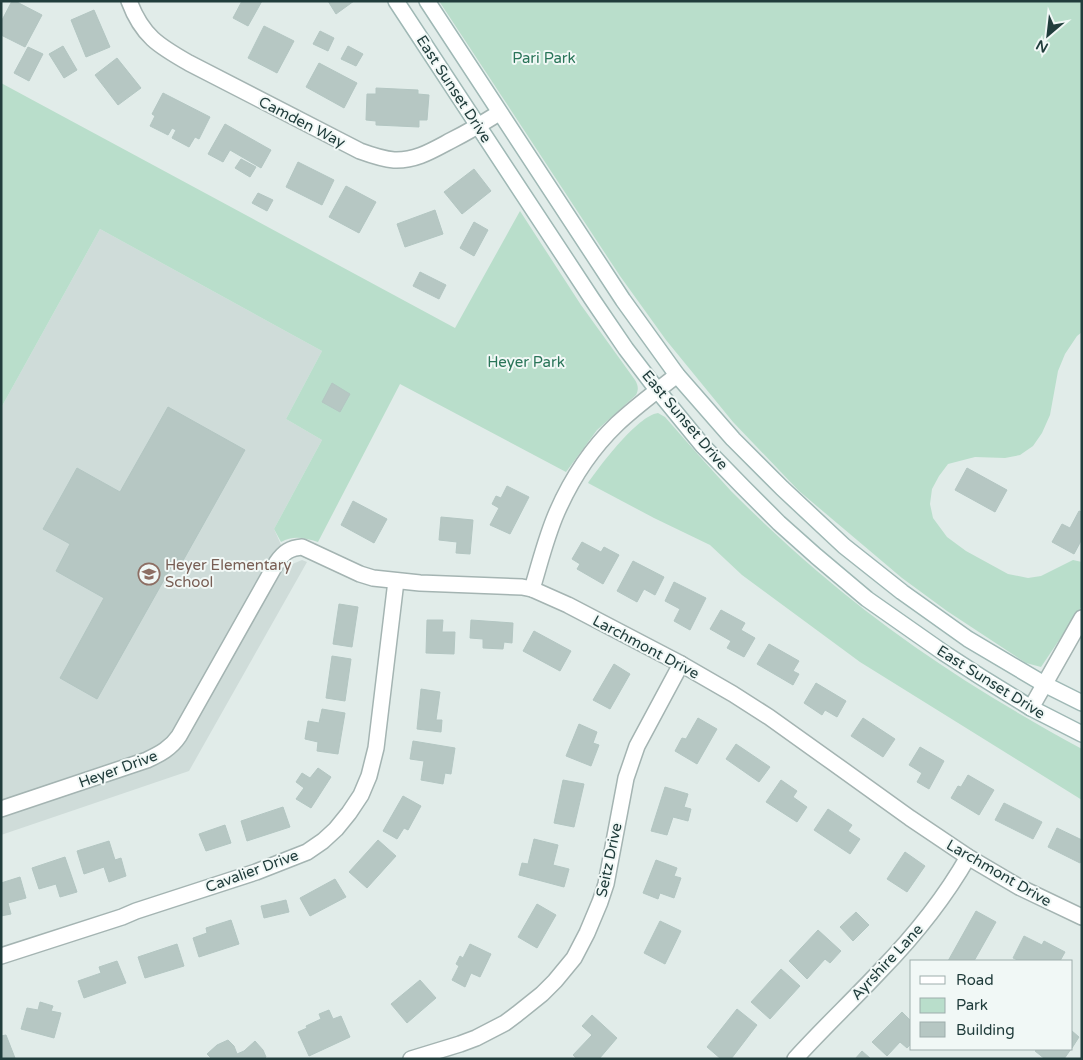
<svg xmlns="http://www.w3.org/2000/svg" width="1083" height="1060" viewBox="0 0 1083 1060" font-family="'Varela Round',sans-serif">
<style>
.built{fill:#cfdcd9}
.green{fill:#b9decb}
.building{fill:#b6c7c3;stroke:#b3c6c2}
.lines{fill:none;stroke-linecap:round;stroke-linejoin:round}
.street-casing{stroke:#a4b4b2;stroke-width:18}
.secondary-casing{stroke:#9fb8b5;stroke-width:18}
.street{stroke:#fff;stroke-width:15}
.secondary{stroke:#fff;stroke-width:15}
.labels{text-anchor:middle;stroke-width:4;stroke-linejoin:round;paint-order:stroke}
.park-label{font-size:15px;fill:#2a7559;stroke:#f1f8f6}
.street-label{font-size:15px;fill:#213d3c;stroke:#f1f8f6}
.education-label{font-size:15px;fill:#785e54;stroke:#f1f8f6;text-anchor:start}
</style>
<rect width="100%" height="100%" fill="#e1ece9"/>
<polygon class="built" points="100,229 322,351 286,419 322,440 274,529 290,565 302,560 307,562 189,771 1,835 1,408"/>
<g class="green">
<polygon points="439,1 1082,1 1082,332 1077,336 1065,354 1058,371 1050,415 1042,433 1033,446 1020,455 1005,458 975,457 948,464 939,476 932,489 930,504 933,518 947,537 966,551 1008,574 1028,578 1041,576 1073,560 1082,562 1082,606 1041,667 1026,663 947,611 902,578 799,491 733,422 666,340 620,276"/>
<path d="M1,83l454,245 65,-117 61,94 54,75c3,5 4,9 1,15l-39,35 -31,42 -166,-88 -82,158c-14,-4 -24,-7 -37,0l-7,-13 48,-89 -36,-21 36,-68 -222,-122 -99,179z"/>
<path d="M658,413l7,4c22,25 44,50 66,74 28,28 57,55 86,80 81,70 171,127 265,178v51l-222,-138 -118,-87 -32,-30 -56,-27 -66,-35c12,-17 49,-67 70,-70z"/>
</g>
<g class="building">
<polygon points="12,1 15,1 42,15 25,47 1,35 1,22"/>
<polygon points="242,1 262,1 248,26 233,18"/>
<polygon points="328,1 354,1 336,14"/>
<polygon points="94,10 110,47 86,57 71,20"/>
<polygon points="264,26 294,41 277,73 248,58"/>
<polygon points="320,31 334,38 328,51 313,44"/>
<polygon points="63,46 77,70 64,78 49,54"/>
<polygon points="348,46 363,54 356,66 341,59"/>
<polygon points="28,47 43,54 29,81 14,73"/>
<polygon points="117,58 141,88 118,105 95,75"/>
<polygon points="319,63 357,83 344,108 306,87"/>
<polygon points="376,88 418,90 418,94 429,95 427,120 419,120 419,127 376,125 376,121 366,120 367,94 376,94"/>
<polygon points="163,93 210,117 199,139 195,137 189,147 172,138 176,130 172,128 168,135 150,126 155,116 152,114"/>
<polygon points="225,124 271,150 261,168 230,150 223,162 208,154"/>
<polygon points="241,159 256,167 250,177 235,168"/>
<polygon points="298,162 334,180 322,205 286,187"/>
<polygon points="474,169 491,191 462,214 444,192"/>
<polygon points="346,186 376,202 359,233 329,217"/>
<polygon points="258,193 273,200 267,211 252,203"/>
<polygon points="435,210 443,234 405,247 397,224"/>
<polygon points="474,222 488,230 474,256 460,248"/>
<polygon points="420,272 446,285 439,299 413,286"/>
<polygon points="332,383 350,394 340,412 322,402"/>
<polygon points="168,407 245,450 180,566 174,562 97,699 60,678 104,598 56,571 70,544 43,529 77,468 120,492"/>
<polygon points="967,468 1007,490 995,512 955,490"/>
<polygon points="507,486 529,497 510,534 490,525 499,508 492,504 496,496 501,498"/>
<polygon points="353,501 387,519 374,543 341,525"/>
<polygon points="1079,511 1082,512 1082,539 1074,554 1052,542 1062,524 1070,528"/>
<polygon points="441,517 473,520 470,554 456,553 457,542 439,540"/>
<polygon points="582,542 601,552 604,547 619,555 603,584 577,569 580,564 572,559"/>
<polygon points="633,561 664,577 655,595 644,589 637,602 617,591"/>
<polygon points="674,582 706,598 690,630 674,621 680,609 665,601"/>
<polygon points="339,604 358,607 352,647 333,644"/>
<polygon points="721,610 745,623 741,630 755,638 744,657 727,648 731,641 710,629"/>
<polygon points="427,620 443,620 442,632 455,632 454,654 426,653"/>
<polygon points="471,620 513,623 512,643 504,642 503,649 483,648 483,639 470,638"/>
<polygon points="534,631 571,651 560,671 523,651"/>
<polygon points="769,644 799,661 793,671 799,674 793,685 757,664"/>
<polygon points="332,656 351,659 345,701 326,698"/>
<polygon points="614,664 630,674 610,709 593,700"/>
<polygon points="816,683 846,701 837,717 825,710 822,715 804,703"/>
<polygon points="421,689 440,692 436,720 442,720 441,732 417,729"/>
<polygon points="322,709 345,713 338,754 317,751 318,742 305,739 308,721 319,723"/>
<polygon points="698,718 717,729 697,764 675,751 682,738 686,739"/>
<polygon points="863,718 895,739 883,757 851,736"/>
<polygon points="579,724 597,732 593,743 599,745 591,766 566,756"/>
<polygon points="413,741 455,748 451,774 445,773 443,784 421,780 424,761 410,759"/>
<polygon points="736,744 770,767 759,782 726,759"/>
<polygon points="920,747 944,761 929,789 917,782 922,773 909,765"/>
<polygon points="318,768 331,777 311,808 296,799 304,788 296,782 302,773 310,778"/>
<polygon points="968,775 994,790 979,815 951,798 958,786 961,787"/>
<polygon points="563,780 584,784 574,827 554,823"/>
<polygon points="781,780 797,791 793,797 807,807 797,822 766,802"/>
<polygon points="665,787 688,794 684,807 691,809 688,821 673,817 667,835 651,831"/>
<polygon points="403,796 421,806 408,830 404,828 397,839 383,831"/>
<polygon points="1004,803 1042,822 1033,839 995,820"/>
<polygon points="283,807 290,827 247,841 241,821"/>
<polygon points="828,809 852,825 848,831 860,839 850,854 814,830"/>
<polygon points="225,825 231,843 206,851 199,834"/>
<polygon points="1057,828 1082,840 1082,860 1080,863 1048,847"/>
<polygon points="534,839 558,845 553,865 569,869 564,887 519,875 522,863 528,864"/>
<polygon points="378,840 396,856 367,888 349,872"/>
<polygon points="109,841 115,860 121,858 126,876 109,882 104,867 84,874 77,851"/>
<polygon points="905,852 925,866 907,892 887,879"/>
<polygon points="65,857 77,892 60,897 56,884 39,889 32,868"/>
<polygon points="656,860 677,868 674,876 681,878 674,898 660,893 658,899 643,893"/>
<polygon points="20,877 26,898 8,903 11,914 1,916 1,883"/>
<polygon points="335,879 346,897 310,916 300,898"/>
<polygon points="286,900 289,912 264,918 261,906"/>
<polygon points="537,904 556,915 537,948 518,937"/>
<polygon points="976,911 996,922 974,961 948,961"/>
<polygon points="856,912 869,925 853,941 840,927"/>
<polygon points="231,920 239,944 199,957 193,938 207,933 206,928"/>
<polygon points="660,921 681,931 665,964 644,953"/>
<polygon points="818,930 841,951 830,963 825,959 807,979 789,961"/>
<polygon points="1024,936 1042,945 1044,941 1065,952 1060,961 1020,961 1013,958"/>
<polygon points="177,944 184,966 145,978 138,957"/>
<polygon points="470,944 491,954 480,977 471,973 465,987 452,980 459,966 456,964 460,956 463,958"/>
<polygon points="117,961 126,983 84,998 78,981 101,973 99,967"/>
<polygon points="781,969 800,986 770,1019 751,1002"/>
<polygon points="420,980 436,998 407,1023 391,1004"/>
<polygon points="40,1002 53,1006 51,1011 61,1013 54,1038 21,1029 27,1008 38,1010"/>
<polygon points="737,1009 757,1025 731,1059 721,1059 707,1047"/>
<polygon points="329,1010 333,1019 341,1016 350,1037 309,1056 298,1032 307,1028 306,1026 321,1019 319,1014"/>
<polygon points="902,1012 912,1022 912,1043 907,1048 900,1042 887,1056 872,1042"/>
<polygon points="592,1015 617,1038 599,1059 577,1059 573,1055 592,1035 582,1026"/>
<polygon points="1072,1031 1079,1037 1072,1048"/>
<polygon points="6,1035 15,1058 13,1059 1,1059 1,1036"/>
<polygon points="228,1040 234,1046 237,1054 244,1051 255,1041 263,1050 266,1057 264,1059 212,1059 207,1054 217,1045"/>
<polygon points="1037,1049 1071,1049 1064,1059 1045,1059 1035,1051"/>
<polygon points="862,1051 871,1059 855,1059"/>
</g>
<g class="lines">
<g class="street-casing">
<g id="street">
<path d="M129,1c13,35 30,45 60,62l171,88c11,4 22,8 34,9 22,1 39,-10 58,-20 16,-8 31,-17 47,-27"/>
<path d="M532,589c8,-26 14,-52 25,-77 14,-32 35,-64 60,-88 19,-18 40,-33 60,-49"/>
<polyline points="1031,708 1082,618"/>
<path d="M1,809l146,-49c13,-6 24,-12 32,-24l98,-174c7,-10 13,-14 25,-15l58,27 13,4 47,5 102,4 10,2 36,16 113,59 52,30 36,23 63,45 78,56 58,39 51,30 63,30"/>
<polyline points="1,956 122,917 136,911 256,872 307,852 323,841 336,829 349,813 361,795 369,776 376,748 396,581"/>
<polyline points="411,1059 460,1044 476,1038 505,1023 517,1014 542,994 555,981 574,958 587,933 600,902 606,884 626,778 637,746 681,664"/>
<path d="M795,1059c28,-31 58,-59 86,-89 33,-34 63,-71 87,-113"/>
</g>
</g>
<g class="secondary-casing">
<g id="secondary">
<polyline points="396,1 592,299 626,349 658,391 703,446 743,487 779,523 816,556 867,599 944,653 981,677 1031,708 1082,734"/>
<polyline points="427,1 623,300 677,375 733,439 782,488 844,546 902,592 968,639 1044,684 1082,703"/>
</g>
</g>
<use href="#street" class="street"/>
<use href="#secondary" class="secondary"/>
</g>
<defs>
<g id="school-ring" transform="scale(1.125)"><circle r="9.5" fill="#f1f8f6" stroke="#8d6e63" stroke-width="1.5"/><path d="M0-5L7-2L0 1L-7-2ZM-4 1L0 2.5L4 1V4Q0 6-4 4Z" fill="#8d6e63"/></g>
</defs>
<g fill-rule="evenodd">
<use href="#school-ring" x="149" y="574"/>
</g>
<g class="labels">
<g class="park-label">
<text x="544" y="63">Pari Park</text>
<text x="526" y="367">Heyer Park</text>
</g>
<g class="street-label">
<text transform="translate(454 89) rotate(57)" y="5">East Sunset Drive</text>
<text transform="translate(302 122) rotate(27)" y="5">Camden Way</text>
<text transform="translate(685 420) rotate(50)" y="5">East Sunset Drive</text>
<text transform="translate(646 647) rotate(28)" y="5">Larchmont Drive</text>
<text transform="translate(991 682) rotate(32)" y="5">East Sunset Drive</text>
<text transform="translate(118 769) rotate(-20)" y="5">Heyer Drive</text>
<text transform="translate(609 860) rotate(-78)" y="5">Seitz Drive</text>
<text transform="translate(252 871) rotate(-20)" y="5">Cavalier Drive</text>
<text transform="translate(999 873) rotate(30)" y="5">Larchmont Drive</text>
<text transform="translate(887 962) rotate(-47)" y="5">Ayrshire Lane</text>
</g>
<g class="education-label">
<text x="165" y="570">Heyer Elementary<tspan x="165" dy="17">School</tspan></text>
</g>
</g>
<rect width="1083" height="1060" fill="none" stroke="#213d3c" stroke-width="5"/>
<rect x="910" y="960" width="162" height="90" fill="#f1f8f6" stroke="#9eadac"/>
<rect x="920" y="976" width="25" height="8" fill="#ffffff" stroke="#9eadac"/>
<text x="956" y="985" font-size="15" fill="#213d3c">Road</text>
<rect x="920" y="998" width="25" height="15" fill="#b9decb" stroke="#9eadac"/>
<text x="956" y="1010" font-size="15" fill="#213d3c">Park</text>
<rect x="920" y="1022" width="25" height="15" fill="#b6c7c3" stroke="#9eadac"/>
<text x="956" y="1035" font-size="15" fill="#213d3c">Building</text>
<g transform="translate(1048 35) rotate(208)" stroke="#f1f8f6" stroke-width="4" paint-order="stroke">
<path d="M0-4L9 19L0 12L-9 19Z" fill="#213d3c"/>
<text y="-8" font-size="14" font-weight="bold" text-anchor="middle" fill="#213d3c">N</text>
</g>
</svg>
